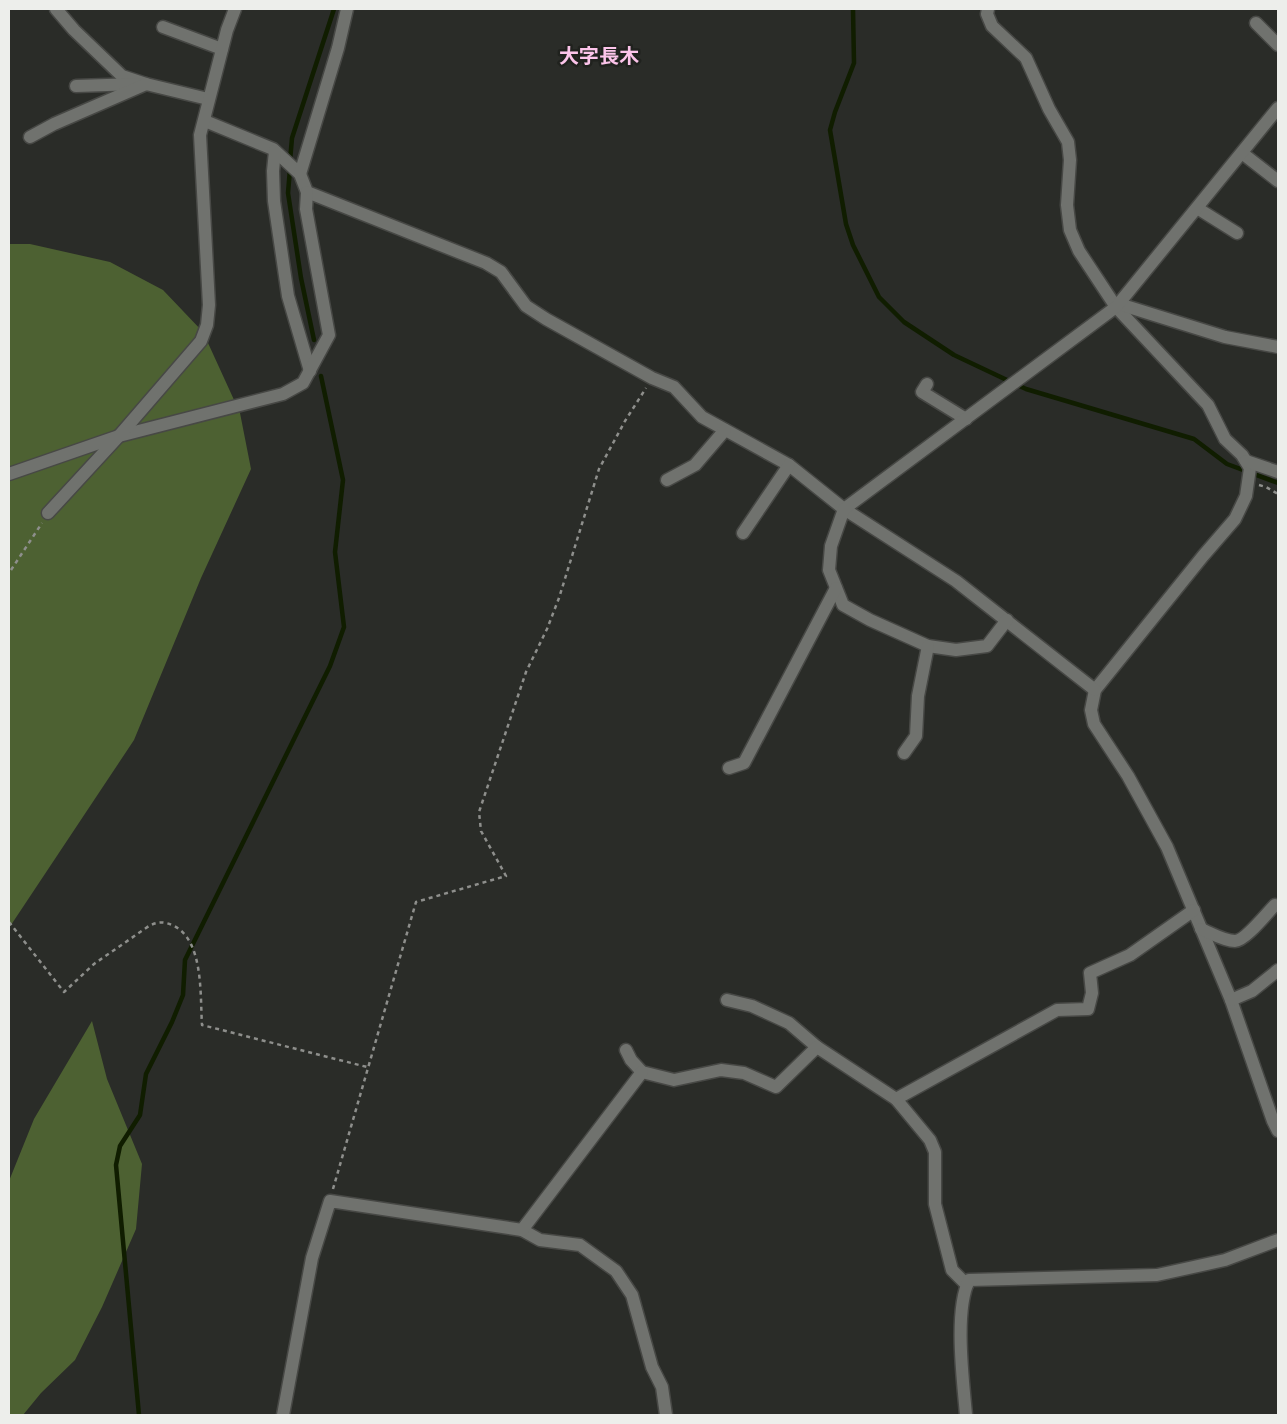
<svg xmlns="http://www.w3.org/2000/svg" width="1287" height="1424" viewBox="0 0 1287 1424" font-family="'Public Sans','Noto Sans JP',sans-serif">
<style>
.forest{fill:#4d6132}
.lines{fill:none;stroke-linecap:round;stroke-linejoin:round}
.stream{stroke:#101d00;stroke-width:4.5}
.minor-casing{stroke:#474845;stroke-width:15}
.path{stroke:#8e8f8c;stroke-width:2.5;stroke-dasharray:4 4;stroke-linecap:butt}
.minor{stroke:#70726e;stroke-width:12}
.labels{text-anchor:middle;stroke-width:5;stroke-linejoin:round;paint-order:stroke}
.quarter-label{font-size:20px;font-weight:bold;fill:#fcc4ea;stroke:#20221e}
</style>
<rect width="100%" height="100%" fill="#2a2c28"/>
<g class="forest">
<polygon points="9,244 30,244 110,262 163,290 203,332 240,413 251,469 201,578 134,740 9,928"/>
<polygon points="92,1021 107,1079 142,1164 136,1229 102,1307 75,1360 41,1393 23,1415 9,1415 9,1181 34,1119"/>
</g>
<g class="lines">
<g class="stream">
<polyline points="853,9 854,63 835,112 830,130 846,224 853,245 879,297 904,322 954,355 1026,389 1194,439 1227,464 1278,483"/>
<polyline points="290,161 292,138 334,9"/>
<polyline points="290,169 288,193 301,278 314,340"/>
<polyline points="139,1415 116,1165 120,1146 140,1115 146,1074 172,1022 183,995 185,960 330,666 344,627 335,552 343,480 321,376"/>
</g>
<g class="minor-casing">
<g id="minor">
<polyline points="56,9 74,30 122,76 146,84"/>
<polyline points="988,9 987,14 992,26 1026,58 1049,109 1068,142 1070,160 1067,205 1070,230 1079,251 1116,307 1208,405 1225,439 1242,455 1250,468 1246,496 1235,519 1203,556 1095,690 1091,710 1094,724 1128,776 1167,847 1231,1000 1273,1121 1278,1131"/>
<polyline points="1256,23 1278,45"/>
<polyline points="163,27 222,49"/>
<polyline points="76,86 138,84"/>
<polyline points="205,121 273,149 300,174 307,192 486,263 501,272 526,306 546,319 652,378 674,387 702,417 789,465 844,509 956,581 1095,690"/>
<polyline points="30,137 54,124 146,84 208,99"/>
<polyline points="275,151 273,171 274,201 288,296 310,371"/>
<polyline points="1242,153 1278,181"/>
<polyline points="300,174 338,48 347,9"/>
<polyline points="1197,208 1237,233"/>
<polyline points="1119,304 1225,337 1278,347"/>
<polyline points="927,384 922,392 966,419"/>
<polyline points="1246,461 1278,472"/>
<polyline points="9,474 119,436 283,394 303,383 329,335 306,209 307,192"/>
<polyline points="667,480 695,465 725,430"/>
<polyline points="48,513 119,436 201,341 207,325 209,305 200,135 227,30 235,9"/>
<polyline points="743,533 789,465"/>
<polyline points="1007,620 987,646 956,650 928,646 870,620 843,605 829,570 831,546 844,509 1116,307 1278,108"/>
<polyline points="904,753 916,736 918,696 928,646"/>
<polyline points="729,768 744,763 836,588"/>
<path d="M1201,929c10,4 23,12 34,12 10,0 32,-28 40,-36"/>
<polyline points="727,1000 752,1006 789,1023 817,1047"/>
<polyline points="1231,1000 1252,991 1278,970"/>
<polyline points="626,1050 631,1060 642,1072 674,1080 721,1070 744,1073 776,1087 817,1047 896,1099"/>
<polyline points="522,1230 540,1240 580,1245 616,1271 632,1295 652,1367 662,1387 666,1415"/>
<polyline points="967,1285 952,1270 935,1204 935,1152 930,1140 896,1099 1057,1010 1088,1009 1092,993 1090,973 1130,955 1194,910"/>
<polyline points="283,1415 312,1258 330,1201 522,1230 642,1072"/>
<path d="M966,1415c-3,-35 -12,-104 3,-135l188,-5 68,-15 53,-20"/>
</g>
</g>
<g class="path">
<polyline points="1259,485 1266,487 1278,494"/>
<polyline points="11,570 42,523"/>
<path d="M9,922l55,70 30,-28 52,-36c10,-7 18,-7 28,-2 30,15 26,70 28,99l165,42"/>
<polyline points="333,1189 416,902 506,876 481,831 479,812 526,672 547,629 559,598 599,469 625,421 646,388"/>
</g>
<use href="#minor" class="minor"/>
</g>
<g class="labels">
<g class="quarter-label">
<text x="599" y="63">大字長木</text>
</g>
</g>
<rect width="1287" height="1424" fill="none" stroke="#edeeeb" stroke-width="20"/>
</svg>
